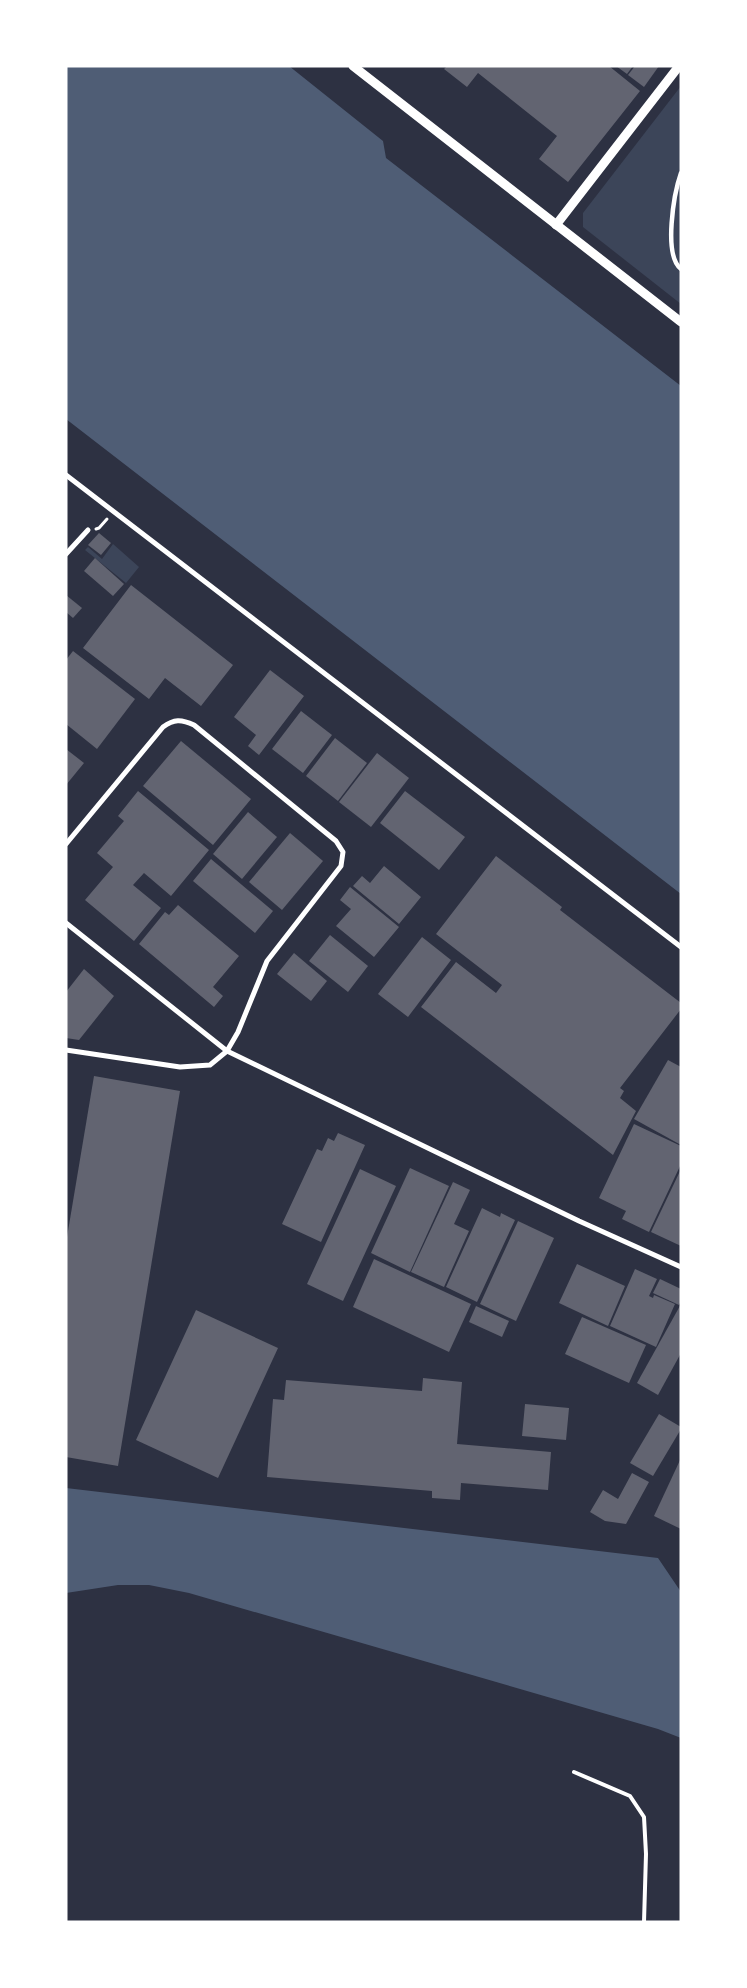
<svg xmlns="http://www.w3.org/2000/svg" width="747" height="1988" viewBox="0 0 747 1988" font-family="Figtree,sans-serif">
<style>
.green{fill:#3c4559}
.water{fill:#4f5d75}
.building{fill:#626471}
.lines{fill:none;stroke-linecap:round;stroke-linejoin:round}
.path{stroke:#fff;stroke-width:3}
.service{stroke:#fff;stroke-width:4}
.pedestrian{stroke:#fff;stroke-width:4.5}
.minor{stroke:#fff;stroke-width:5}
.tertiary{stroke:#fff;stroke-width:9}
</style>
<rect width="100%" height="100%" fill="#2d3142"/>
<g class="green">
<polygon points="681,86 681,304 583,227 583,213"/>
<polygon points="113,544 139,567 126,583 85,550 88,547 102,559"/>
</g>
<g class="water">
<polygon points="66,66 289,66 383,141 386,158 681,386 681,894 66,419"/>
<polygon points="66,1488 658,1558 681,1592 681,1738 658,1729 189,1593 149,1585 118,1585 66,1593"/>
</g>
<g class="building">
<polygon points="447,66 609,66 640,91 568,182 539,159 557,136 478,73 467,87 444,69"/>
<polygon points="616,66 633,66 627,74"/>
<polygon points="635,66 659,66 644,87 628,75"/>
<polygon points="99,533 111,543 101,555 88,545"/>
<polygon points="95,558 124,584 113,596 84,571"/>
<polygon points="131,585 233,665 201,706 165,678 149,699 83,648"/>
<polygon points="66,595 82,608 73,618 66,612"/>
<polygon points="73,651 135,699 97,749 66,724 66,660"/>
<polygon points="270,670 304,696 259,755 248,746 256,735 234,717"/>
<polygon points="301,711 332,735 303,773 272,749"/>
<polygon points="335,738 367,763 338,801 306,776"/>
<polygon points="181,741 251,799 213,845 143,786"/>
<polygon points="66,749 84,763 66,785"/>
<polygon points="377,753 409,778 371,827 339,802"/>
<polygon points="138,791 209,850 171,896 144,873 133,885 161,908 134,941 85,900 113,867 97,853 124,821 118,816"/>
<polygon points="405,791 465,837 439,870 380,823"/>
<polygon points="248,812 277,837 242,879 213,854"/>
<polygon points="290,833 323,861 282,910 249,882"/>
<polygon points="496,856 562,907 560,910 681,1003 681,1009 620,1088 624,1091 620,1098 636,1111 613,1155 421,1007 456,962 496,993 502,985 436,934"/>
<polygon points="211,859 273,911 255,933 193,881"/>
<polygon points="384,866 421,897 399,924 353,886 362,876 370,883"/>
<polygon points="350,887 399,927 374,957 336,926 351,909 340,900"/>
<polygon points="178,905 239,956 213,987 223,996 214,1007 139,944 165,912 169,915"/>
<polygon points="330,935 368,966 348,992 309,961"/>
<polygon points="422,937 451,960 408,1017 378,994"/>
<polygon points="294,953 327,981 311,1001 277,974"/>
<polygon points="84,969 114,996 79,1040 66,1038 66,992"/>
<polygon points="668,1060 681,1067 681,1145 634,1119"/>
<polygon points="94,1076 180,1091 118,1466 66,1457 66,1243"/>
<polygon points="634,1124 681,1146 681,1164 649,1232 622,1219 626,1211 599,1198"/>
<polygon points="338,1133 365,1145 321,1242 282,1224 317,1149 322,1151 328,1138 334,1141"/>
<polygon points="410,1168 449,1186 410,1272 371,1253"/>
<polygon points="360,1169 396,1186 343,1301 307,1284"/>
<polygon points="681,1169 681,1246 651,1232"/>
<polygon points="453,1182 470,1190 454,1224 469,1231 444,1287 411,1272"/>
<polygon points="482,1208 500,1217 501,1213 515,1220 477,1302 446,1287"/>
<polygon points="518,1221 554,1238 516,1321 480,1304"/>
<polygon points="374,1259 471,1304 449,1352 353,1307"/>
<polygon points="577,1264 625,1286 608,1326 559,1303"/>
<polygon points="635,1269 657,1279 649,1296 653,1298 654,1295 675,1304 656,1347 610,1326"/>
<polygon points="660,1279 681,1289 681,1301 679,1305 653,1293"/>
<polygon points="681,1304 681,1353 658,1395 637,1383"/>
<polygon points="476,1306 509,1321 502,1337 469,1322"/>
<polygon points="196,1310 278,1348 218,1478 136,1440"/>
<polygon points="582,1317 646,1345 629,1383 565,1354"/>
<polygon points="423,1378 462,1382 457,1444 551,1452 548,1490 461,1483 460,1500 432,1498 432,1491 267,1477 273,1399 284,1400 286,1380 422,1391"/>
<polygon points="525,1404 569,1408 566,1440 522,1436"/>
<polygon points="659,1414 681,1427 681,1429 653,1476 630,1463"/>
<polygon points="681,1458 681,1529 654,1516"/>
<polygon points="632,1473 649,1482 626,1524 605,1521 590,1512 603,1490 618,1499"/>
</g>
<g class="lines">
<polyline class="path" points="96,529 99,528 107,519"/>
<polyline class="service" points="574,1772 630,1796 644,1817 646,1854 644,1922"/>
<path class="pedestrian" d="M681,173c-7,20 -18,82 0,96"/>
<g class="minor">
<polyline points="66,475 681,947"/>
<polyline points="66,554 88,530"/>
<path d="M66,844l97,-117c11,-8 18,-8 31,-2l142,116 7,11 -2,14 -74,95 -29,71 -11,19 -17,14 -30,2 -114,-17"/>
<polyline points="66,923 227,1051 579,1221 681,1267"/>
</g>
<g class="tertiary">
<polyline points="353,66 681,322"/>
<polyline points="556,225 679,66"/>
</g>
</g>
<rect width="747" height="1988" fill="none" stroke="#ffffff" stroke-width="135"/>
</svg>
